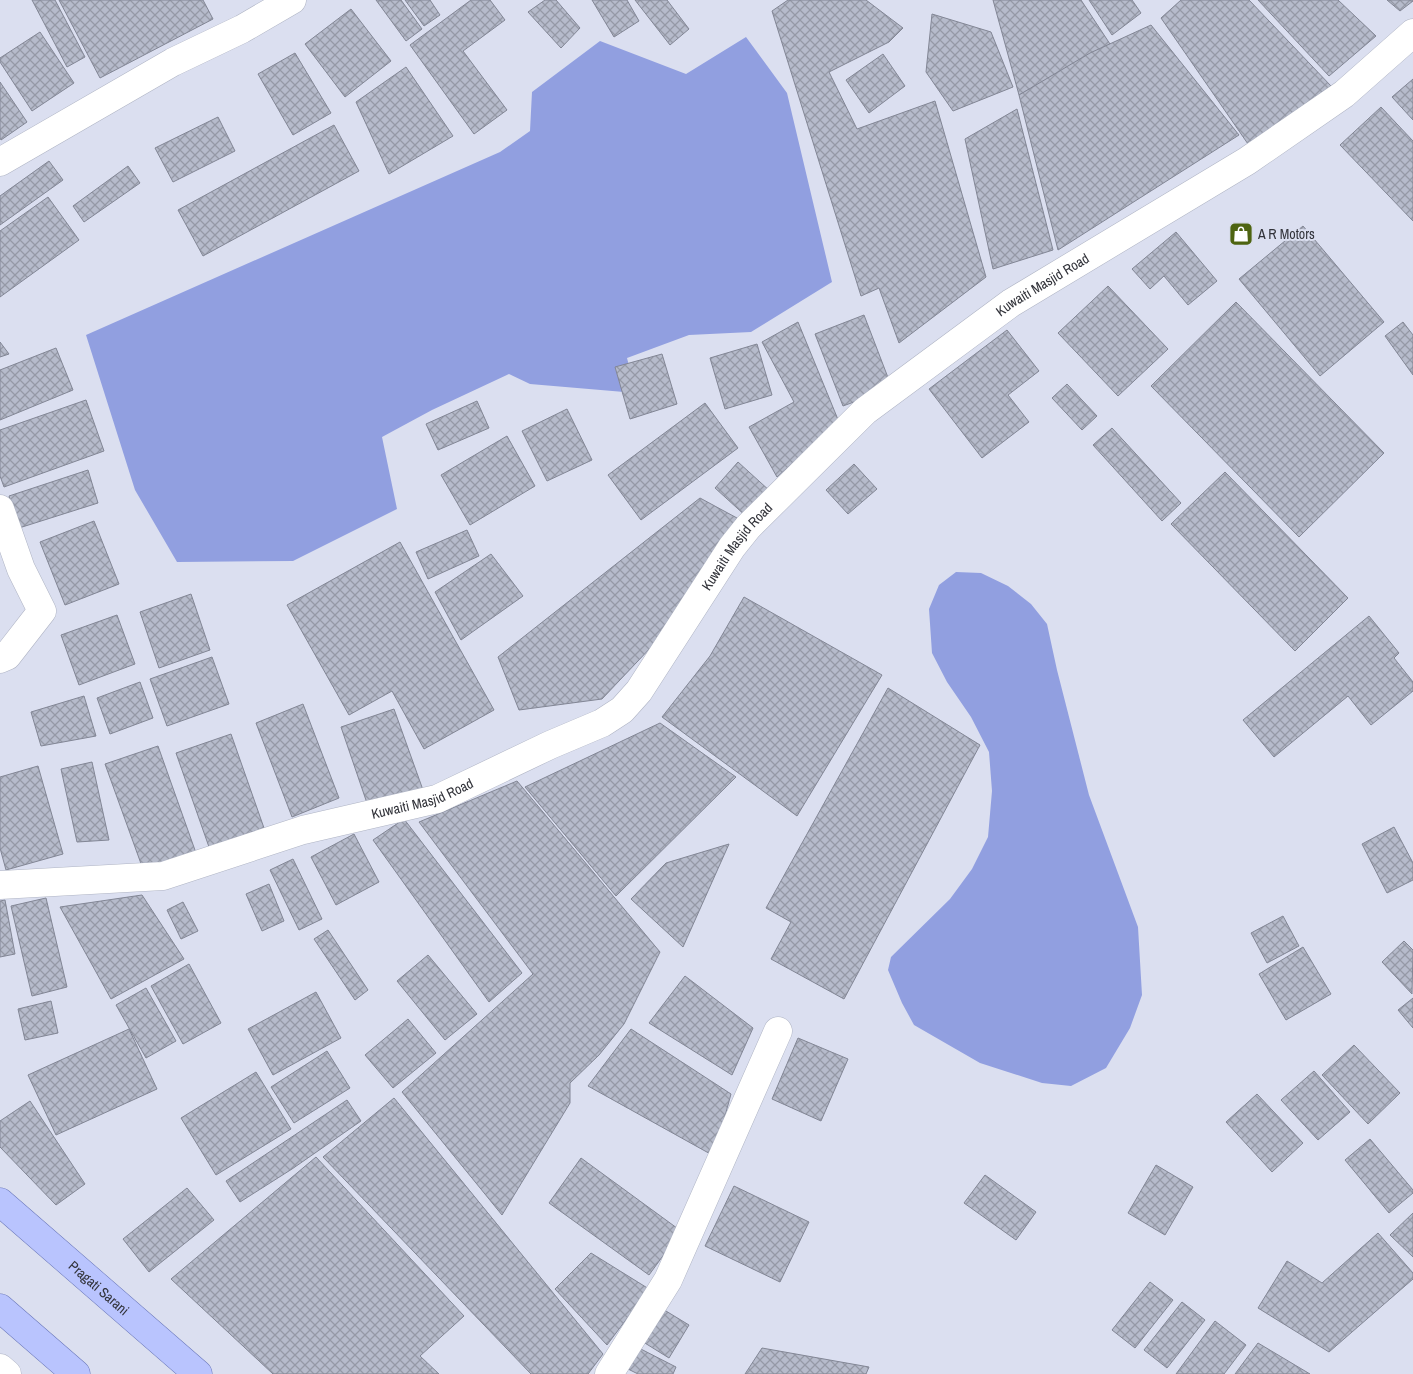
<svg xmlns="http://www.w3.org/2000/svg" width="1413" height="1374" viewBox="0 0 1413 1374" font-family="'Archivo Narrow',sans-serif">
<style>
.water{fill:#919fe0}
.building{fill:url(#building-cross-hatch);stroke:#828695}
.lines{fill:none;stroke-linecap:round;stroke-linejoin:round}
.minor-casing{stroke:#afb4c4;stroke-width:29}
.major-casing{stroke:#6b78b9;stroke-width:29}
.minor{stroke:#fff;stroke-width:28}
.major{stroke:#b9c4fe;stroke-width:28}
.labels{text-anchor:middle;stroke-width:4;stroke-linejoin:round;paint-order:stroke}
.poi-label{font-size:14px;fill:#32333a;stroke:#dbdff0;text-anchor:start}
.street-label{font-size:14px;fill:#32333a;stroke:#dbdff0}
</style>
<defs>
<pattern id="building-cross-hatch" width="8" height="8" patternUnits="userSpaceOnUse" patternTransform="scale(1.25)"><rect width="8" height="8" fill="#b6bbcb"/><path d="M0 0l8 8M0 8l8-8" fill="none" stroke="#9599a6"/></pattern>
</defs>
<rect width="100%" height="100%" fill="#dbdff0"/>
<g class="water">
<polygon points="746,37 787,93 832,282 751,332 689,335 627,358 636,393 530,384 509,374 432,410 382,437 397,509 293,561 177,562 135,490 86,335 500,152 530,131 532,92 600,41 686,74"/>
<polygon points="956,572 981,573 1008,586 1031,604 1047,624 1057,670 1089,795 1138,927 1142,995 1130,1028 1106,1068 1071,1086 1042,1083 980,1063 914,1025 902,1003 888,970 891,957 950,899 972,869 988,837 992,791 989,752 971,717 947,682 932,653 929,609 939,585"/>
</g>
<g class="building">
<polygon points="32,0 55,0 85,57 67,67"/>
<polygon points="59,0 203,0 213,19 100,78"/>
<polygon points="376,0 401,0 422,29 406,41"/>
<polygon points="405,0 430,0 440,15 424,26"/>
<polygon points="471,0 490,0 505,20 463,51 507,110 474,134 410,45"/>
<polygon points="545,0 556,0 580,28 561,48 528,12"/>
<polygon points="592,0 627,0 639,21 614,37"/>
<polygon points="635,0 667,0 689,29 670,45"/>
<polygon points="788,0 866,0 903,28 889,42 829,72 857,129 935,101 986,277 899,343 879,288 861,296 772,11"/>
<polygon points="993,0 1081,0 1110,44 1019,95"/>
<polygon points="1089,0 1132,0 1141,13 1112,35"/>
<polygon points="1181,0 1249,0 1331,86 1248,144 1161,18"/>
<polygon points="1258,0 1338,0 1376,36 1329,76"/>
<polygon points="1387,0 1413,0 1413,1 1400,11"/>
<polygon points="351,9 391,61 345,97 305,44"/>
<polygon points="932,14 991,32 1013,87 953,111 926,72"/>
<polygon points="1151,25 1239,135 1058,250 1019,95 1090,53"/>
<polygon points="40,32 74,83 32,111 0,62 0,58"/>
<polygon points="295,53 331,113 293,135 258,74"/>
<polygon points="883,54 905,86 869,113 846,80"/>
<polygon points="406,67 453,136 389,174 356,102"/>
<polygon points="1413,79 1413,120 1392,97"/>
<polygon points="0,82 27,122 1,140 0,138"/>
<polygon points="1381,107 1413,141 1413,221 1340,145"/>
<polygon points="1017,109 1053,250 993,269 965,139"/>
<polygon points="218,117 235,151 173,182 155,148"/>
<polygon points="334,125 359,171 203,256 178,210"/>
<polygon points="49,161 63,180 0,225 0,196"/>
<polygon points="128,166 140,183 84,222 73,206"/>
<polygon points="48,197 79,240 0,297 0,231"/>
<polygon points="1303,226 1384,322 1320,376 1239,279"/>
<polygon points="1176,232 1217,281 1188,305 1164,276 1150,289 1132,269"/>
<polygon points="1108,286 1168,349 1118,396 1058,333"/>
<polygon points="1236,302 1384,453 1299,537 1151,386"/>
<polygon points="864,315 892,388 843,406 815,334"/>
<polygon points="798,322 839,422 777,477 749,427 794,402 762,342"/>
<polygon points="1403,322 1413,335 1413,375 1385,336"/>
<polygon points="1007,330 1039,371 1008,395 1029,422 982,458 929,389"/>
<polygon points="0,342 9,354 0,357"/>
<polygon points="757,344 772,395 725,409 710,358"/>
<polygon points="56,348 73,390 0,420 0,370"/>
<polygon points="662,354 677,404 630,419 615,367"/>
<polygon points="1067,384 1097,416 1082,430 1052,398"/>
<polygon points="86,400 104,451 4,487 0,476 0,430"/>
<polygon points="477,401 489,428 438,450 426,424"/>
<polygon points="705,403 738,448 641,520 608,475"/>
<polygon points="567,409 592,460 547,481 522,431"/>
<polygon points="1112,428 1181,503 1162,521 1093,445"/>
<polygon points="507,436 535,486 470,525 441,475"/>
<polygon points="738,462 771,492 748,518 715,488"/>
<polygon points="854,464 877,489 848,514 826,490"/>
<polygon points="88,470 98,503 19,528 9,496"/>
<polygon points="1225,472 1348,598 1295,651 1171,524"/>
<polygon points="700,498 737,518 712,561 654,644 602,699 519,710 498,657"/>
<polygon points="94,521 119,584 65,605 40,542"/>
<polygon points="467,530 479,556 428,579 416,552"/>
<polygon points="400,542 494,710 424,749 392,691 349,715 287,605"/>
<polygon points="491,554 523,596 461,640 435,592"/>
<polygon points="191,594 210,650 159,668 140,612"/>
<polygon points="744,597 882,675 797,816 662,717 710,656"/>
<polygon points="117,615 135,664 79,685 61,635"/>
<polygon points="1369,616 1399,653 1394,658 1413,682 1413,691 1371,725 1348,696 1274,757 1243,720"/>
<polygon points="212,657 229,704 167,726 150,679"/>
<polygon points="140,682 153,718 110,734 97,698"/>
<polygon points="888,688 980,745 844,999 771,959 791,922 766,908"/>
<polygon points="84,696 96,736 41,746 31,712"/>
<polygon points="303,704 339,798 292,817 256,723"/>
<polygon points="394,709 423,790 369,809 341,727"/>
<polygon points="660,723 736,777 616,896 525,787"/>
<polygon points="231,734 264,828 209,847 176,753"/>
<polygon points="158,746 196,853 144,872 105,764"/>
<polygon points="92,762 109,840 77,842 61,769"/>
<polygon points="38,766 63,854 6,870 0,848 0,777"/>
<polygon points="517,781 660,952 624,1024 599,1055 570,1083 570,1103 502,1215 402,1092 533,974 419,822"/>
<polygon points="404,819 522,973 489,1002 373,840"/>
<polygon points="1394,827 1413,863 1413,880 1387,893 1362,844"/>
<polygon points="354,834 379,882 336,905 311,857"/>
<polygon points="729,844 683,947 631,899 666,863"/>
<polygon points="293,859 322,919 299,930 270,870"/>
<polygon points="269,884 284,921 262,931 246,894"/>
<polygon points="142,895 184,959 111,999 60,907"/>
<polygon points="46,898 67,987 32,996 11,906"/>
<polygon points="5,900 15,954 0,957 0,901"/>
<polygon points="183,902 198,931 181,939 167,910"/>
<polygon points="1283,916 1299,946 1267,963 1251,933"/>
<polygon points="328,930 368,990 355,1000 314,939"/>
<polygon points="1404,941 1413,950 1412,994 1382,962"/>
<polygon points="1303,947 1331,994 1286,1020 1259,974"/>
<polygon points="428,955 477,1014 445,1040 397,981"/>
<polygon points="189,964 221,1023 183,1044 151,986"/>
<polygon points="685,976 753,1028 732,1075 649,1023"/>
<polygon points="146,988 176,1041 146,1058 116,1005"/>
<polygon points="316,992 341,1038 273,1075 248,1029"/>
<polygon points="1413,998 1413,1028 1398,1010"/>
<polygon points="51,1001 58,1033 25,1040 18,1009"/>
<polygon points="408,1019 436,1053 393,1088 365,1055"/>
<polygon points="129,1029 157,1089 56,1135 28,1075"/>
<polygon points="631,1029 731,1094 714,1156 588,1086"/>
<polygon points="798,1038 848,1059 821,1121 772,1099"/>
<polygon points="1354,1045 1400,1093 1368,1124 1322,1075"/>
<polygon points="327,1051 350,1088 294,1123 271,1087"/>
<polygon points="1314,1071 1350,1112 1318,1140 1281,1100"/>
<polygon points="256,1072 291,1129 216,1175 181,1118"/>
<polygon points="1257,1094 1303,1143 1272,1172 1226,1122"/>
<polygon points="394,1098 603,1354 588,1374 531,1374 323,1157"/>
<polygon points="347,1100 361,1121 292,1169 240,1202 226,1181"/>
<polygon points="30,1101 85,1184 56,1205 0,1147 0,1121"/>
<polygon points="1370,1139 1413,1190 1413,1193 1389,1213 1345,1160"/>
<polygon points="316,1157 464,1316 420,1356 439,1374 273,1374 171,1279"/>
<polygon points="581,1158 681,1231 649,1275 549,1203"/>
<polygon points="1156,1165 1193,1187 1165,1235 1128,1213"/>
<polygon points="985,1175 1036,1212 1016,1240 964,1203"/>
<polygon points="734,1186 809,1222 780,1282 705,1246"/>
<polygon points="187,1188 214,1220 149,1272 123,1239"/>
<polygon points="1413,1213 1413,1257 1390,1235"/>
<polygon points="1378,1233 1413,1273 1413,1279 1329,1352 1258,1308 1287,1261 1322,1283"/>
<polygon points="591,1253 649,1289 607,1345 555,1289"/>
<polygon points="1150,1282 1173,1300 1135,1348 1112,1330"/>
<polygon points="1182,1302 1205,1320 1167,1368 1144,1350"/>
<polygon points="661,1308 689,1325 669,1358 640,1340"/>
<polygon points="1215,1321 1246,1345 1224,1374 1176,1374"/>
<polygon points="1258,1343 1310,1374 1235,1374"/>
<polygon points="633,1345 676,1367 673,1374 638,1374 622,1366"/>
<polygon points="762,1348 869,1367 866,1374 745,1374"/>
</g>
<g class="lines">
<g class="minor-casing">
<g id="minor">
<polyline points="0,162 173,62 242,29 292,0"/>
<polyline points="0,509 21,569 42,611 7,656 0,659"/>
<path id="s1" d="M0,885l163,-9 140,-46 134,-31 113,-54 52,-22 20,-13 17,-19 93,-144 16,-20 117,-116 146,-108 236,-142 97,-67 69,-61"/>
<polyline points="0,1368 7,1374"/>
<polyline points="609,1374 668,1280 778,1031"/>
</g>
</g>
<g class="major-casing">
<g id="major">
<path id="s2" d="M0,1202l198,172"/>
<polyline points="0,1308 76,1374"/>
</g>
</g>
<use href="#minor" class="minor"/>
<use href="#major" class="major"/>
</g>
<defs>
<g id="shop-square" transform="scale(1.25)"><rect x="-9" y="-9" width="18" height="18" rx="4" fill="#4e6411" stroke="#dbdff0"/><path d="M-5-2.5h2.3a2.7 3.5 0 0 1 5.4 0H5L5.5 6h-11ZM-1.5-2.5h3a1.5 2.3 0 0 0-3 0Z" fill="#fff"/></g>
</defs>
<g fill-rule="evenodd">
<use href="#shop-square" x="1241" y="234"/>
</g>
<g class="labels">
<g class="poi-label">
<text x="1258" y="239">A R Motors</text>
</g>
<g class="street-label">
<text dy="5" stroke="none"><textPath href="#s1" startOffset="1259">Kuwaiti Masjid Road</textPath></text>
<text dy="5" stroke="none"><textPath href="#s1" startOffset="854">Kuwaiti Masjid Road</textPath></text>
<text dy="5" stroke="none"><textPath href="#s1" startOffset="434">Kuwaiti Masjid Road</textPath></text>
<text dy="5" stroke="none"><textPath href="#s2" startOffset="131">Pragati Sarani</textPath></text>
</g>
</g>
</svg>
